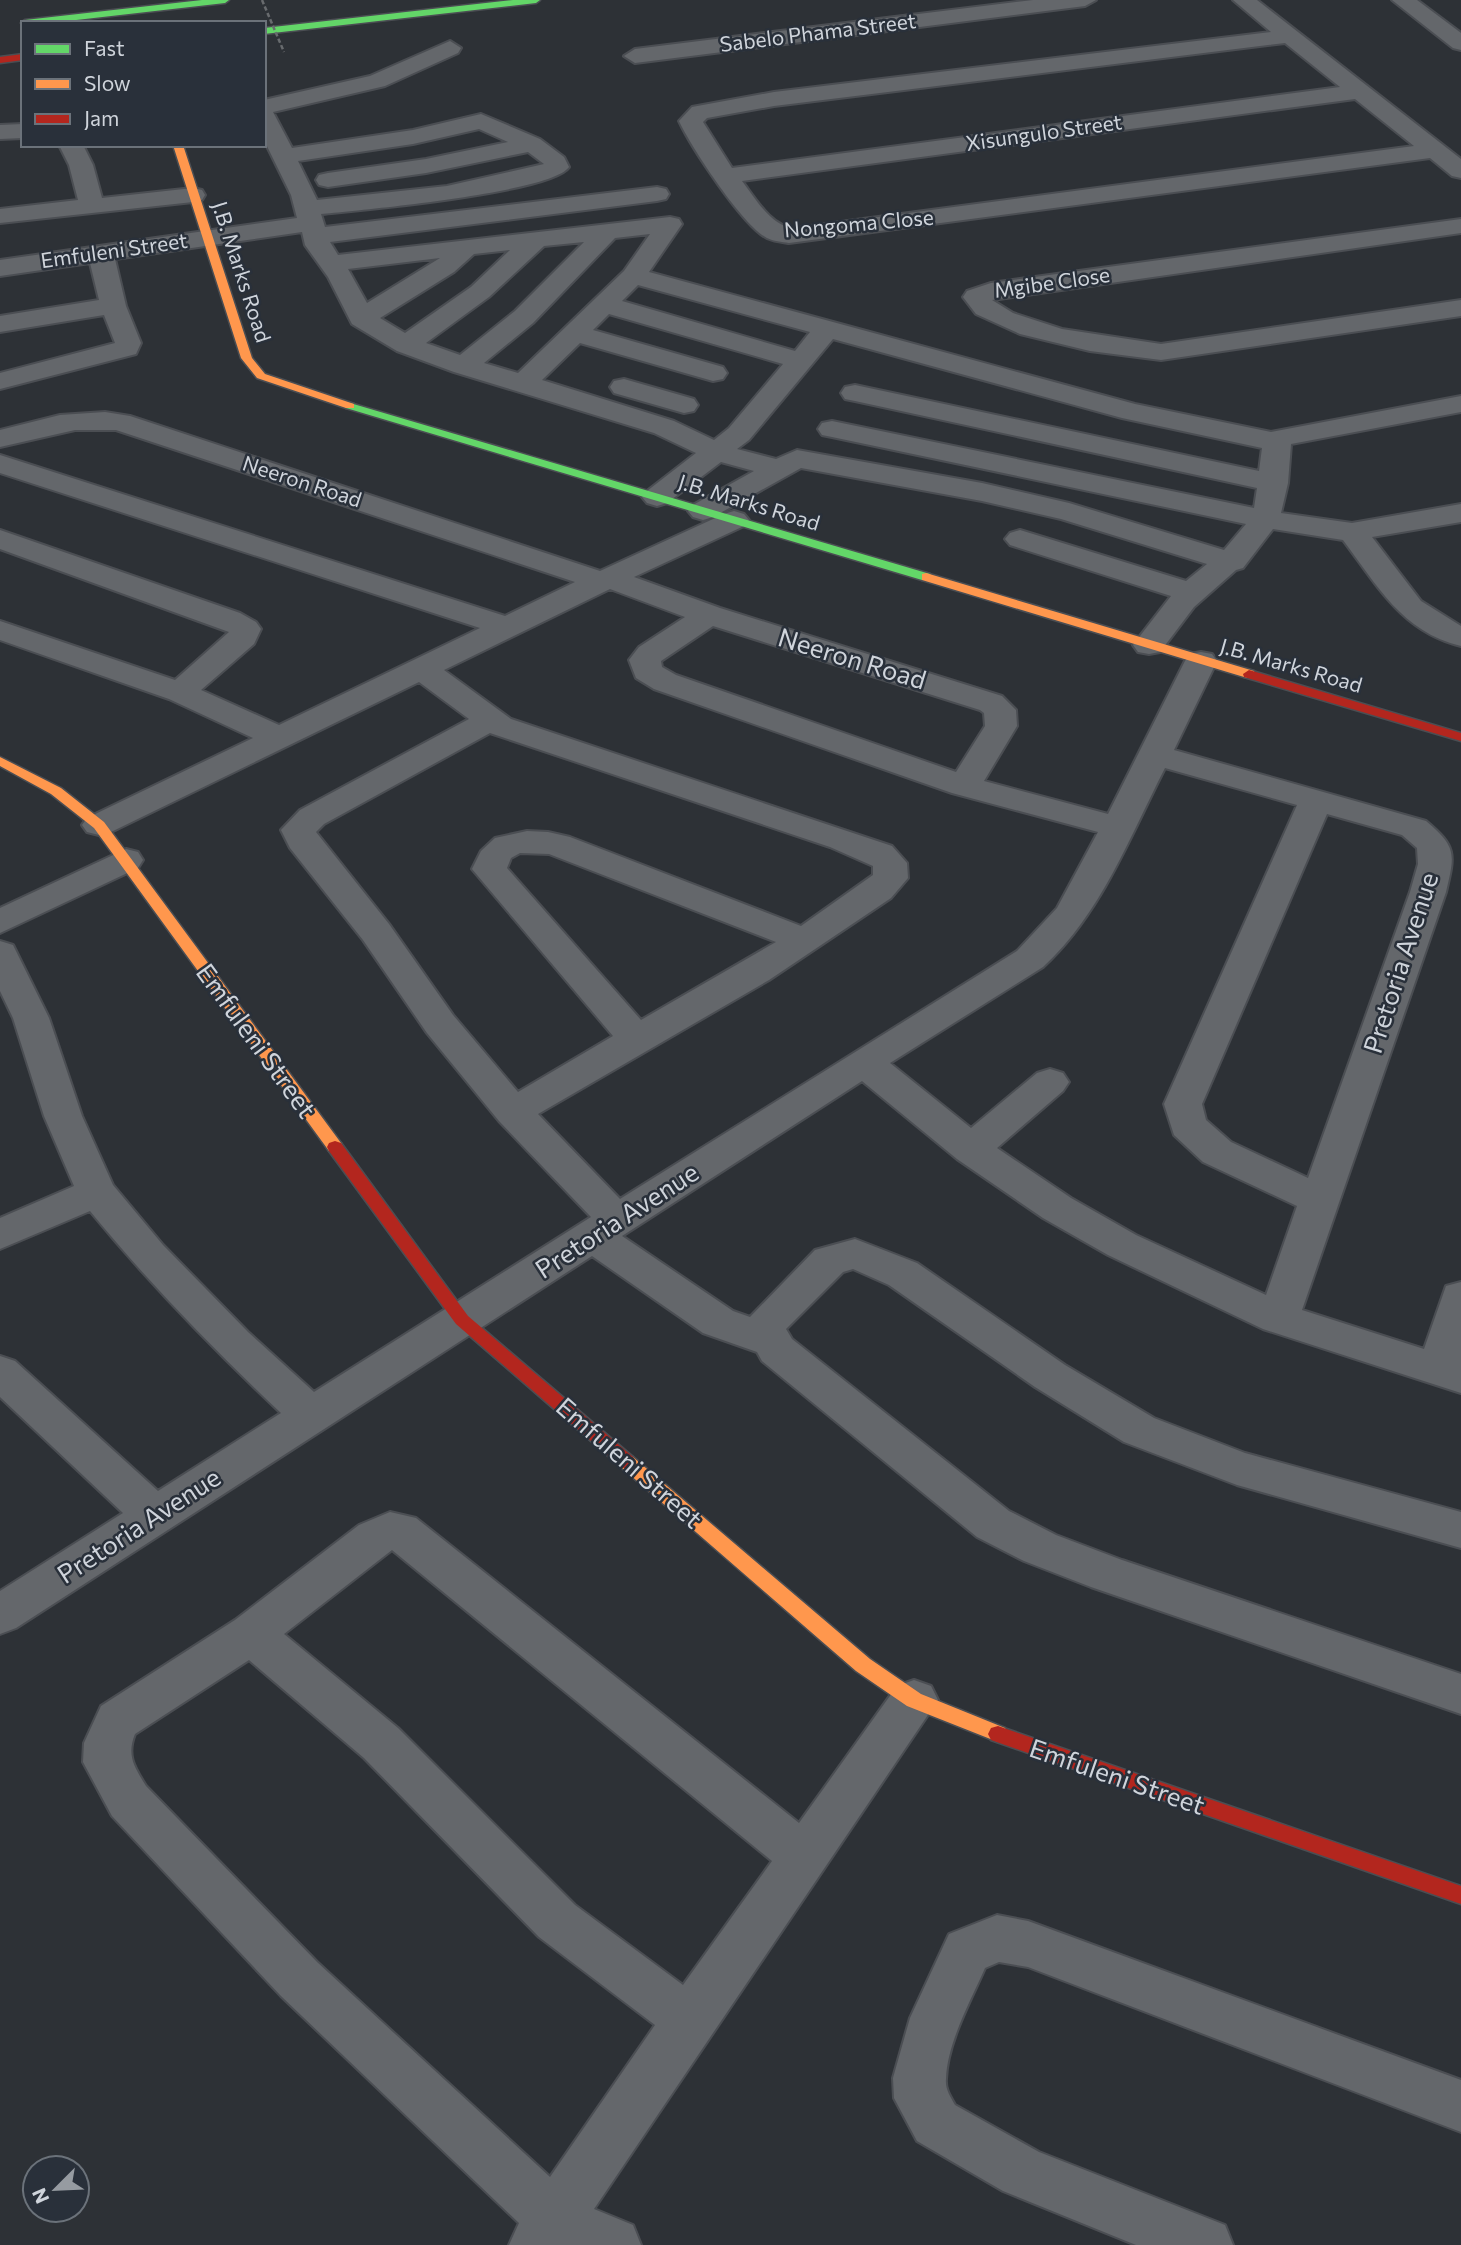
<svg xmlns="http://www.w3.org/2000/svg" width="1461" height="2245" viewBox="0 0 1461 2245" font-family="Commissioner,sans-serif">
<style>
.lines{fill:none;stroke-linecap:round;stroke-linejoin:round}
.street-casing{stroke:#4b4e53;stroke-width:4}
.fast-casing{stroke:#4b4e53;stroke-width:3}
.slow-casing{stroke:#4b4e53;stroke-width:3}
.jam-casing{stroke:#4b4e53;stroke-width:3}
.street{fill:#64676b;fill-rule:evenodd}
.fast{fill:#63d668;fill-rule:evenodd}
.slow{fill:#ff974d;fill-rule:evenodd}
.jam{fill:#b3261e;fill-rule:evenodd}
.path-bridge{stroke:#686b6e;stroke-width:2.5;stroke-dasharray:4.5 2.5;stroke-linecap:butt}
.labels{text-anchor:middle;stroke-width:5;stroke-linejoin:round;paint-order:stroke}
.far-street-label{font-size:21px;fill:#cfd4db;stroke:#29303a}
.street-label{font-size:26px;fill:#cfd4db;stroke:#29303a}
</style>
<rect width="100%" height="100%" fill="#2d3136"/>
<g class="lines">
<g class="street-casing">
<g id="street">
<polygon points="1033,0 1096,0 1085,6 635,63 624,56 635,49"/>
<path d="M1233,0h24l204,159v19l-9,-2 -22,-18 -641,85c-7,-1 -16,-2 -22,-5 -24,-12 -76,-91 -88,-117l13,-14 82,-15 497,-60zM1285,43l55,44 -608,81 -29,-46 4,-4 67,-12zM1355,99l59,47 -619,82c-23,0 -40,-30 -53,-47z"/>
<polygon points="1392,0 1417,0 1461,33 1461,50 1453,48"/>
<path d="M450,41l11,7 -3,5 -73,33 -112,26 19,36 121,-18 68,-16 59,25 24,18 5,10c-18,26 -209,43 -248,47l4,13 332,-40 9,2 3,5 -3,5 -9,2 -327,41 8,13 332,-38 9,2 3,5 -33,48 486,132 136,28 190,-36v16l-170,32 -3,39 -7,30 71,10 109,-19v18l-89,15 49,64 40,25v20c-59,-14 -84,-61 -118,-106l-70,-11 -30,39 -7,2 -42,37 -34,45 -11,2 -11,-2 -5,-7 38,-49 -161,-51 -5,-6 5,-6 10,-3 166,51 21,-17 -146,-45 -79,-18 -181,-33 -88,49 -10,3 -10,-3 -5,-6 5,-6 61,-34 -33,-9 -54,41 -10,3 -10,-3 -5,-6 5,-6 49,-38 -42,-20 -200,-61 -57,-21 -45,-27 -24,-47 -23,-32 -3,-13 -187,27 11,47 15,37 -5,11 -136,35v-16l115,-30 -11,-28 -104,17v-16l99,-16 -9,-37 -90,13v-16l297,-42 -6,-23 -27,-55v-40l106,-24zM479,129l29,13 -82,17 -98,14 -9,2 -3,5 3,5 9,2 98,-14 102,-21 16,12 -97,22 -130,14 -19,-39 115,-17zM650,234l-26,37 -106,102 -34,-10 49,-40 82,-85zM584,242l-69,69 -55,44 -34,-12 63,-46 55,-51zM510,250l-39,37 -66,46 -25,-15 74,-46 20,-18zM440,258l-73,45 -19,-34zM638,285l172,47 -15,19 -173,-50zM609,314l174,50 -54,64 -15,12 -40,-19 -132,-41 38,-37 133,38 10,-2 4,-6 -4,-6 -130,-37zM833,339l289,79 140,30 -3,23 -404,-86 -10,2 -4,6 4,6 10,2 402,87 -3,20 -422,-87 -10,2 -4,6 4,6 10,2 414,87 -22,26 -155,-47 -87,-20 -185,-33 -21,9 -39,-10 12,-9z"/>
<polygon points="23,124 23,138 0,139 0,125"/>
<polygon points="59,145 83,145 93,165 102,198 193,188 202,190 205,195 202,200 193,202 0,223 0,209 78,200 69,165"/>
<polygon points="1461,219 1461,233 992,300 1013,313 1062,329 1161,344 1461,300 1461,316 1161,360 1090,351 1020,334 976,314 963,297 967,291 991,283"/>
<polygon points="624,379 694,399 698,405 694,411 684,413 614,393 610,387 614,381"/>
<path d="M105,412l25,4 470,155 124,-57 10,-3 10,3 5,6 -5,6 -110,51 86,31 282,88 14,14 1,16 -33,55 124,33 77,-153 5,-7 11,-2 11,2 5,7 -43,89 252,71c31,26 29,33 20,71l-144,418 122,39 22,-63 15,-4v111l-198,-64 -155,-74 -65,-37 -86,-59 -95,-78 -240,155 111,75 17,6 65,-67 40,-11 62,24 148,102 89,53 91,35 216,59v36l-224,-63 -113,-43 -89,-55 -146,-102 -36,-16 -10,3 -57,57 6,10 217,172 47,24 66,25 339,114v40l-370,-127 -67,-26 -47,-24 -215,-176 -5,-9 -54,-19 -111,-77 -576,372 -16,6v-43l123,-78 -123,-116v-41l15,5 143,130 123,-78c-68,-64 -132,-130 -191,-202l-90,38v-31l74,-32 -30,-70 -31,-98 -13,-27v-50l13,4 36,73 33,98 31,69 50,60 85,87 66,60 277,-175 -92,-96 -72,-88 -64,-93 -73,-92 -9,-18 19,-20 169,-91 -50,-37 -308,150 -12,3 -12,-3 -5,-7 5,-7 166,-80 -84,-39 -169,-59v-19l175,59 54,-48 -229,-83v-19l240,83 16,9 5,7 -7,15 -53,46 78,35 201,-97 -480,-155v-18l505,161 70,-34 -459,-152h-41l-75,17v-17l60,-15zM610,589l75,28 -46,30 -10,13 7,18 18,11 298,104 146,39 -41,76 -40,43 -397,248 -82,-85 231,-134 122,-82 17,-20 -1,-15 -15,-17 -381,-127 -67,-49zM713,626l267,84 4,3 1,13 -29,46 -280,-97 -14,-8 -1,-6zM490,733l340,114 43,19v9l-72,51 -231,-89 -22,-5 -21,-1 -32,7 -14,13 -9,18 141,167 -95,56 -65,-77 -64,-91 -73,-92 8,-8zM1165,768l132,37 -133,299 10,31 29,27 94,44 -31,89 -130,-60 -65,-37 -74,-50 66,-57 6,-9 -6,-9 -13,-4 -13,4 -66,55 -81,-65 153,-96c58,-53 87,-131 122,-199zM1327,814l75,21 15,13 1,16 -8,28 -102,286 -77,-36 -25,-22 -4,-16zM520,853l29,1 227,88 -135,78 -134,-152 4,-10z"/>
<polygon points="126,849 138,852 143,860 138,868 0,933 0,908"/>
<path d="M390,1512l26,6 383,305 98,-137 17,-6 17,6 7,14 -344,509 39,16 8,20h-132l10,-22 -238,-227 -169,-180 -29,-54 1,-19 17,-37 134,-86 124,-95zM392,1550l380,311 -89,124 -108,-80 -177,-177 -114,-94zM249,1660l115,98 175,179 116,88 -105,152 -233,-215 -171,-176c-11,-18 -20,-30 -11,-52z"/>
<path d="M997,1915l31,6 433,159v52l-433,-165 -29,-5 -14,6c-14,32 -38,75 -39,111 -1,10 4,17 9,26l84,47 186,73 8,20h-97l-133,-54 -86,-50 -23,-43 -1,-20 17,-60 39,-84z"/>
</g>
</g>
<g class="fast-casing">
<g id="fast">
<polygon points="202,0 229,0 225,3 50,23 23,23 23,25 21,23 25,20"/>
<polygon points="513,0 540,0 536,3 264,34 264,28"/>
<polygon points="350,403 930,574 932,577 930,580 922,580 346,408 344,406"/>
</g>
</g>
<g class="slow-casing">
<g id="slow">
<polygon points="173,145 183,145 252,358 265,374 354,404 354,408 346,408 257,378 241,358"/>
<polygon points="926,573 1254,671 1255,674 1249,678 1244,677 922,580 922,574"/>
<polygon points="0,757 61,788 104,822 341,1143 343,1147 341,1151 329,1151 94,828 51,794 0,766"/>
<polygon points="627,1455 633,1457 870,1659 921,1694 1005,1728 1008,1734 1005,1740 998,1742 907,1706 856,1671 621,1467 618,1462 621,1457"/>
</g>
</g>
<g class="jam-casing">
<g id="jam">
<polygon points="23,54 23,60 0,63 0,57"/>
<polygon points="1249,670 1461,733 1461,741 1244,677 1243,674"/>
<polygon points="335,1141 341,1143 468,1316 633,1457 636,1462 633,1467 627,1469 621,1467 456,1324 329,1151 327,1147 329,1143"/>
<polygon points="998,1726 1461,1886 1461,1904 991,1740 988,1734 991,1728"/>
</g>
</g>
<use href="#street" class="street"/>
<use href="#fast" class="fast"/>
<use href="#slow" class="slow"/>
<use href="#jam" class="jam"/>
<polyline class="path-bridge" points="262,0 284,52"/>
</g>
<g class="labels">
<g class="far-street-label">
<text transform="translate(818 33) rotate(-7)" y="7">Sabelo Phama Street</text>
<text transform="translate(1044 133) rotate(-8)" y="7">Xisungulo Street</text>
<text transform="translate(859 224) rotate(-5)" y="7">Nongoma Close</text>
<text transform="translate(114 251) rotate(-8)" y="7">Emfuleni Street</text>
<text transform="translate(241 272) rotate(72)" y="7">J.B. Marks Road</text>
<text transform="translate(1052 283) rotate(-8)" y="7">Mgibe Close</text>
<text transform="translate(302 482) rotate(18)" y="7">Neeron Road</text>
<text transform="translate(749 503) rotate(17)" y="7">J.B. Marks Road</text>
<text transform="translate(1291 666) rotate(16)" y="7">J.B. Marks Road</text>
</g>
<g class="street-label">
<text transform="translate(852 659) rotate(17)" y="9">Neeron Road</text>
<text transform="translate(1401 963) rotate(-72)" y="9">Pretoria Avenue</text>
<text transform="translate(256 1041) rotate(54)" y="9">Emfuleni Street</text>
<text transform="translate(617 1221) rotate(-33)" y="9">Pretoria Avenue</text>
<text transform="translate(629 1463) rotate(41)" y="9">Emfuleni Street</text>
<text transform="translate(139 1526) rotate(-33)" y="9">Pretoria Avenue</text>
<text transform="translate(1117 1777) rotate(19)" y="9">Emfuleni Street</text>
</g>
</g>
<rect x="21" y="21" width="245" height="126" fill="#29303a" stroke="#6b727a" stroke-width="2"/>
<rect x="35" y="44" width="35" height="10" fill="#63d668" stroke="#6b727a" stroke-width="2"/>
<text x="84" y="56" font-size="21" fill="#cfd4db">Fast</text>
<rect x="35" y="79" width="35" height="10" fill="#ff974d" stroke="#6b727a" stroke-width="2"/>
<text x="84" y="91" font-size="21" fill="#cfd4db">Slow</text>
<rect x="35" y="114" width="35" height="10" fill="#b3261e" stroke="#6b727a" stroke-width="2"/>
<text x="84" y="126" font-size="21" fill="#cfd4db">Jam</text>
<g transform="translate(56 2189) rotate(246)"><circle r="33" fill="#29303a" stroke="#6b727a" stroke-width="2"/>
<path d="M0-5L12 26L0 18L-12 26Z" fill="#969ba1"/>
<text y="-10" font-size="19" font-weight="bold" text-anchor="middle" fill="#cfd4db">N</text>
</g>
</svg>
